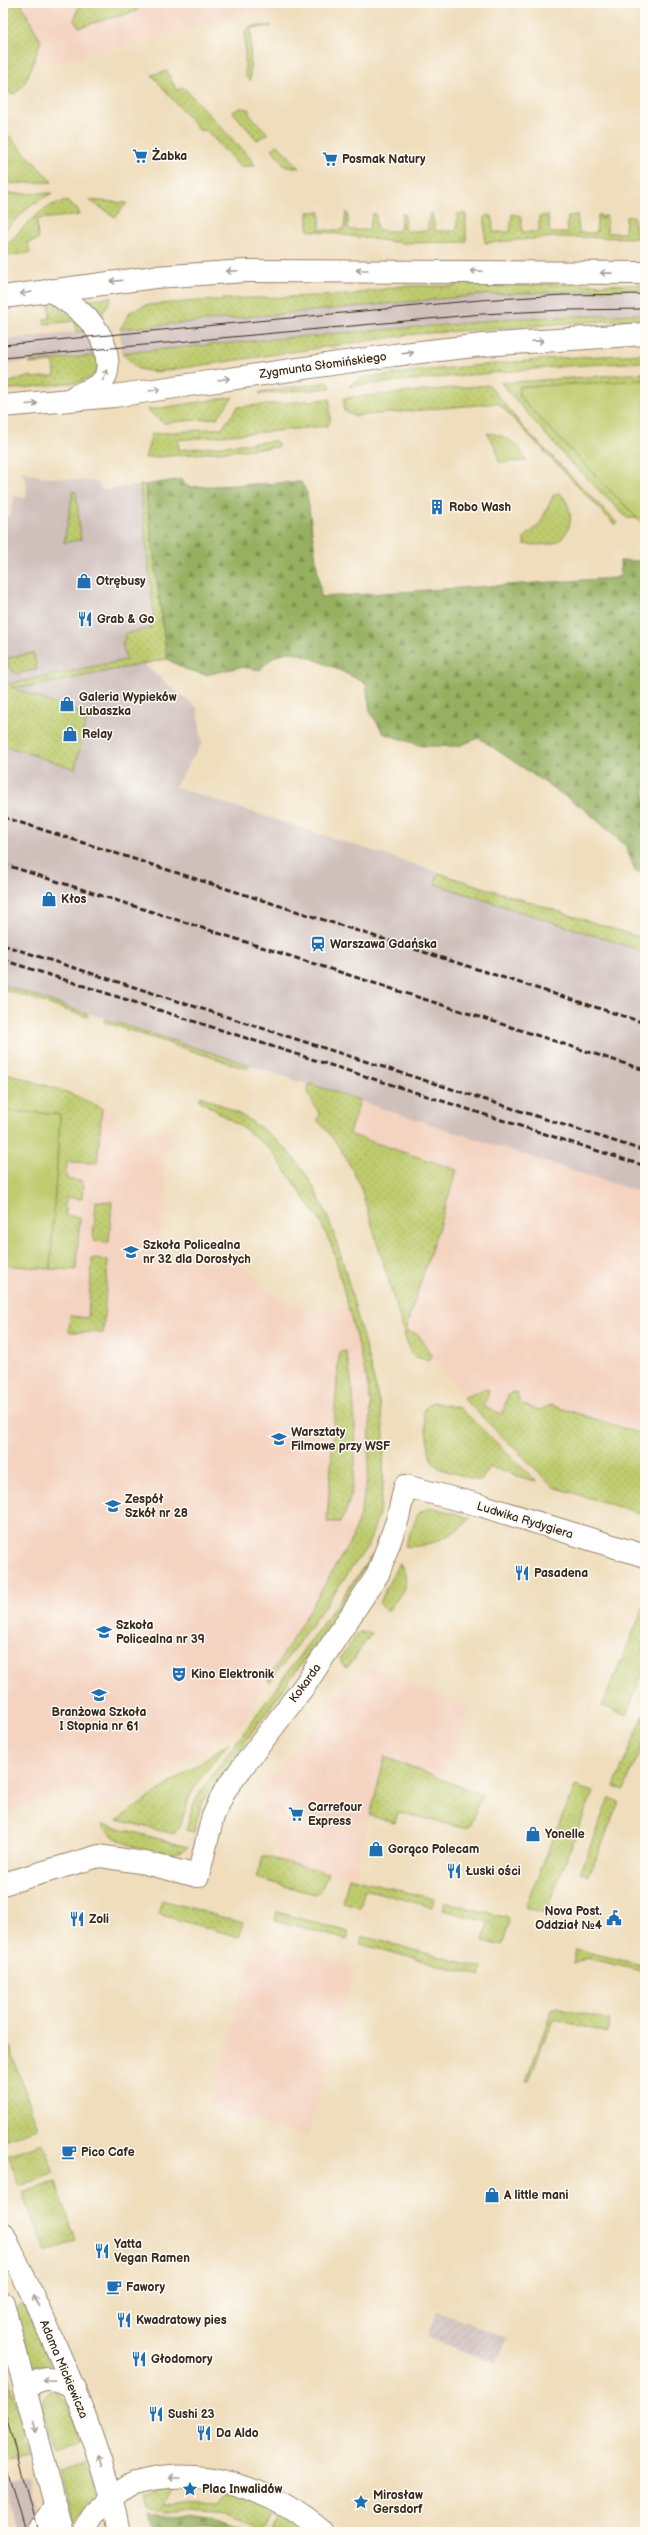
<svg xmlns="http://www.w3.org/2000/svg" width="648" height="2535" viewBox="0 0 648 2535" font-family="'Balsamiq Sans',sans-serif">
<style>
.built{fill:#f4d3c0}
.industrial{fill:url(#industrial-furrows)}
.railway{fill:#d0c0bc}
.grass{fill:url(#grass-dots);stroke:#7c7b46}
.forest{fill:url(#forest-firs);stroke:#686d40}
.garden{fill:#becc6e;stroke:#7c7b46}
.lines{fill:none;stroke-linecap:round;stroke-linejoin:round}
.minor-casing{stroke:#95846c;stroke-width:24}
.major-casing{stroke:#95846c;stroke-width:24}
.minor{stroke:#fff;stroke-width:22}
.major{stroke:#fff;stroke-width:22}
.tram{stroke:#3b2a1e;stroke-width:1}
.rail{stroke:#3b2a1e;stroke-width:3;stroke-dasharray:6 3;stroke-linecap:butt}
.oneway{stroke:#a79f9a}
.labels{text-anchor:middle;stroke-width:3;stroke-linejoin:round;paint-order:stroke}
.poi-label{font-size:12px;font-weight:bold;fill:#3b2a1e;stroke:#fdfcf7;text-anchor:start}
.street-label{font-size:12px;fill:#3b2a1e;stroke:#fdfcf7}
</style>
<defs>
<pattern id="industrial-furrows" width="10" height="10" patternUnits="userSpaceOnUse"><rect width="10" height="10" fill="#d0c0bc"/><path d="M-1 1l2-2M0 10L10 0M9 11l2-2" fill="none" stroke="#b4a5a1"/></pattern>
<pattern id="grass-dots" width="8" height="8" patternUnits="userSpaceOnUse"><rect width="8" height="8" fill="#becc6e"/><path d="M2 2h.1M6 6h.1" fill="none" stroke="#a4af5f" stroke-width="1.8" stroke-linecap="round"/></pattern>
<pattern id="forest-firs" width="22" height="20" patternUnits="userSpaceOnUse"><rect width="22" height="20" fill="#96b061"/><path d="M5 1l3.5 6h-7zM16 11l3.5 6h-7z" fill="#7c8f4f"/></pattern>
</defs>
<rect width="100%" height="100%" fill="#fdfcf7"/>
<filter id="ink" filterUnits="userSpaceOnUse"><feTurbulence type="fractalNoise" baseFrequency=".025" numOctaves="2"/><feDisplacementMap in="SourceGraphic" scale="8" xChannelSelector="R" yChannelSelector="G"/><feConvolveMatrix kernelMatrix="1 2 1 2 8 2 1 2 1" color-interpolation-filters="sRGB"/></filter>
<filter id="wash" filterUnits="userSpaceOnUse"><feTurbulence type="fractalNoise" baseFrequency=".012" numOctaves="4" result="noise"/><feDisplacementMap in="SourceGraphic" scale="16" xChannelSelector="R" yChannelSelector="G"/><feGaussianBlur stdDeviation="0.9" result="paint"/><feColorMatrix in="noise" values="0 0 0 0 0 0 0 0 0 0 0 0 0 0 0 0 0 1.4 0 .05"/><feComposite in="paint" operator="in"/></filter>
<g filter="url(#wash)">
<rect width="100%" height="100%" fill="#efddbb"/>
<g class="built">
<polygon points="21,3 292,3 52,64 48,57 36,52 40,41"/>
<polygon points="3,1086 102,1108 117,1109 117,1128 172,1132 170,1150 167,1151 165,1179 168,1180 165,1214 162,1214 159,1259 236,1263 246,1269 260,1284 287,1303 316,1313 348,1306 366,1376 371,1406 368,1476 360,1515 351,1540 321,1593 238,1729 116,1803 96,1809 87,1785 3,1814"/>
<polygon points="359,1102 645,1194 645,1446 516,1428 466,1396 433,1357 419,1335 405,1331 457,1170 349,1134"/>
<polygon points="366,1666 471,1707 443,1779 385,1757 354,1878 280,1861 259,1793"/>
<polygon points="256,1941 355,1967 307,2137 209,2110"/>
</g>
<polygon class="industrial" points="437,2311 507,2338 496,2364 427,2337"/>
<g class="railway">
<polygon points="645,289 645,315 566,315 493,319 481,322 437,324 328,334 317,337 306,336 122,353 120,329 493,294"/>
<polygon points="94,330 96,355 3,364 3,340"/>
<polygon points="21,471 40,476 98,482 102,490 145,485 167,659 142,663 197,708 202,743 175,787 645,939 645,1194 3,985 3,516 10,516 14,496 26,498 27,482"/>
<polygon points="29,2477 38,2514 20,2532 17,2532 5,2484"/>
</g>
<g class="grass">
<path d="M3,3h21l-2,3 19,35c-6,14 -15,53 -30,53l-8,-7z"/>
<polygon points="80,3 135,3 137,11 79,27 74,21"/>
<polygon points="251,26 272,26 251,28 250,81 245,76 245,31"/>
<polygon points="167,71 177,91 183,87 252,160 255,166 239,166 206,130 200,131 152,75"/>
<polygon points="240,108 249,109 249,114 268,134 257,140 233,112"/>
<polygon points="8,136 11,138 52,182 3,184 3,137"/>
<polygon points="278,145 300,168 286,167 272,149"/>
<polygon points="52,193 31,205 3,232 3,194"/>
<polygon points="89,200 127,203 115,217"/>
<path d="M66,201l12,8 1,6 -42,4 1,21 -10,2 2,11 -27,3v-7c18,-18 36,-44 63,-48z"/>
<polygon points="308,212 320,212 320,230 341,230 344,228 346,212 348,214 348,228 351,230 369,230 373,213 376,215 376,228 378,230 397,231 400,229 402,213 405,215 404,229 407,231 426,231 428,229 429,215 432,213 435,231 454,231 457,229 457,214 466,214 466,242 402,243 308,230"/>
<polygon points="512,214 521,216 522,232 539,232 539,217 548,215 550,233 567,233 568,216 577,215 579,233 596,233 598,215 601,215 601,219 603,219 603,216 607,216 607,233 625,233 626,217 634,216 636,233 645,233 645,238 555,237 485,243 485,216 492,216 493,232 510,232"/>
<polygon points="456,283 645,285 645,289 493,294 120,329 130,312 146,305 226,299 347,295 402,286 456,286"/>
<polygon points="112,297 100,318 82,300"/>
<polygon points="54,304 90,331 76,332 75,321 45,324 44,319 50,318 49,305"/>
<polygon points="637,314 645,315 645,318 415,334 155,372 138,369 122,353 306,336 317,337 328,334 481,322 493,319"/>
<polygon points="645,354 645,362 567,366 349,386 362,378 417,371 560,358"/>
<polygon points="100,355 97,370 93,376 79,382 3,390 3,384 31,376 31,378 55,376 54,362 30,364 30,362"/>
<polygon points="645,373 645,380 519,387 524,402 637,518 627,518 569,461 501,383"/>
<polygon points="329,382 331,388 260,394 260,392"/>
<polygon points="489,385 523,427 617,523 615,525 498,403 355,416 344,411 344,398"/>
<polygon points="233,397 217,418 163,423 147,410"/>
<polygon points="330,399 330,422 327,426 178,440 179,450 275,441 278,443 278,447 145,458 152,434 222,428 238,407"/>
<path d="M487,433c18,2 33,10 39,28l-27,1 -3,-14z"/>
<polygon points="140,485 145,485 167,659 34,686 11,687 87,716 75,769 3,745 3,685 126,660 122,642 125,641 124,634 151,628 150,619 154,618"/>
<polygon points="73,491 76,492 81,539 64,543"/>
<path d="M560,493c13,13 15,36 -2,48 -7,5 -25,4 -34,3v-6l16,-14 14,-30z"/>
<polygon points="33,653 37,669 17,674 10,669 7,658"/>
<polygon points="438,873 645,939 645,952 435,884"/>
<polygon points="3,985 88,1014 87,1017 3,989"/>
<polygon points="105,1019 250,1065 247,1069 104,1022"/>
<polygon points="3,1072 67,1092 102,1108 97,1163 67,1162 66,1179 83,1181 82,1199 66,1197 65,1215 80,1217 76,1270 50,1269 60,1114 3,1111"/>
<path d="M310,1084l50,16 -11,34 108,36 -52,161 14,4 13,22 -4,3 -13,-3 -5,-4 -49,-165c-11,-25 -25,-49 -44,-68l3,-5 -13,-23z"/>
<path d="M201,1096c100,41 122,93 149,192 10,39 21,78 30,118l4,28 -1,51 -4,28 -8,24 -4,10 -97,135 -2,-2 83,-140 9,-25 8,-39 3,-70 -5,-30 -33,-127 -13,-28 -48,-70 -27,-22 -46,-29z"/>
<polygon points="96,1201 112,1202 109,1242 93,1241"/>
<polygon points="92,1259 108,1260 103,1333 69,1332 70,1316 88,1318"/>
<path d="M346,1351c9,39 18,139 -6,171h-13l12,-170z"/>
<polygon points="484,1389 489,1390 484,1407 502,1414 508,1395 512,1392 517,1393 520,1404 539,1410 551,1405 645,1435 645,1515 554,1487 463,1398"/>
<polygon points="432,1402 460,1408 537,1482 490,1467 481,1481 440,1469 433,1463 430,1456 423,1410"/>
<path d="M431,1507l40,11c-15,16 -43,31 -66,28l13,-33z"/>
<polygon points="373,1554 324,1632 202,1802 194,1832 186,1830 194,1803 200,1793"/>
<path d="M399,1563c16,21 0,32 -12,49l-7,-7v-5z"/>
<polygon points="645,1604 645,1668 626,1715 602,1706"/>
<polygon points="359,1632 372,1633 347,1668 343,1666 340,1658"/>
<polygon points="645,1712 645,1738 624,1790 614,1786"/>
<path d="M230,1742c-14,17 -29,33 -39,52 -7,13 -7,30 -17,40l-57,-14z"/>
<polygon points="385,1757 482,1795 469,1827 463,1828 398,1812 395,1823 370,1816"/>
<polygon points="575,1786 593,1792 545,1913 525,1907"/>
<polygon points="609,1798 619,1802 589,1876 580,1872"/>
<path d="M102,1825h6l80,22c-6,4 -12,7 -20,7 -18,0 -58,-13 -66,-29z"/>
<polygon points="263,1856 328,1873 321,1891 314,1894 256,1878"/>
<polygon points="349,1877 434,1899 432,1907 365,1889 360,1907 343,1902"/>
<polygon points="162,1900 243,1923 239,1937 158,1914"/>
<polygon points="445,1902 508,1918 509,1922 502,1946 483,1941 488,1922 443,1910"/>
<polygon points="277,1912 349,1932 347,1940 275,1920"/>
<polygon points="362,1936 482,1968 480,1976 360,1944"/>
<polygon points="576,1949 645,1966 645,1972 587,1958 573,1964"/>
<path d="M556,2007l54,13 -3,13 -53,-14c-12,22 -16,41 -25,62h-3l26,-71z"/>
<polygon points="3,2027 38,2129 3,2140"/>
<polygon points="43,2143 54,2174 19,2186 8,2155"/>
<polygon points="56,2182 76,2241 46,2252 22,2193"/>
<polygon points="20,2304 26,2308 51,2365 32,2367 16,2308"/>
<polygon points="3,2358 29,2455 3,2461"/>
<path d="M50,2391c20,1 24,34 29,50l-25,7c-4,-14 -19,-49 -4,-57z"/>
<polygon points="86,2462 97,2496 74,2523 60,2469"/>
<polygon points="176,2486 163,2504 217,2507 230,2490 273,2507 264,2532 224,2517 164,2512 148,2504 145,2492"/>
<polygon points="279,2511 304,2528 289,2532 271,2532"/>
</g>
<g class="forest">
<path d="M183,479l1,5 5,3 112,-5 6,11 14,104 294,-19 6,-3 -1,-14h25v313l-10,-3 -9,-25 -42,-37 -105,-71 -21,8h-36l-39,-13 -13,-22 -4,-28c-13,-6 -66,-33 -78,-31 -12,3 -21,9 -28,18l-20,-3 -34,8 -21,-6 -18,-10 -22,-174z"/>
<path d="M149,2511c31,13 64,8 95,21h-91z"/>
</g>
<g class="garden">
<polygon points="645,380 645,526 524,402 519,394 519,387"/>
<polygon points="3,1111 60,1114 50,1269 3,1265"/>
</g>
</g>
<g filter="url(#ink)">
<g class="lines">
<g class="minor-casing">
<g id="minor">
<polyline points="3,1884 99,1856 145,1863 198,1876 213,1816 225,1790 305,1685 378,1574 398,1518 405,1486 483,1506 645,1556"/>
<path d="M112,2498c7,-5 15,-12 23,-15 67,-19 137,6 188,49"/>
<polyline points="37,2532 56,2505"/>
</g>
</g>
<g class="major-casing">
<g id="major">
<path d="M49,290c26,15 55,36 58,68 1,7 1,15 -3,21 -6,9 -19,12 -29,17"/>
<polyline points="3,297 155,277 246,271 645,273"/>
<polyline points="3,406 114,396 394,355 483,345 645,334"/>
<path d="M3,2233c46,97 94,194 116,299"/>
<polyline points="3,2303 62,2532"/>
<path d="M25,2389c21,-16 27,-10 50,-1"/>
<polyline points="83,2532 92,2516 112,2498"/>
</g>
</g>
<use href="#minor" class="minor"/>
<use href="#major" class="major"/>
<g class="tram">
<polyline points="3,345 480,300 564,295 645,294"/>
<polyline points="3,358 482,314 565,310 645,309"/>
<polyline points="3,2405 38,2532"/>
<polyline points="3,2455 25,2532"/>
</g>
<g class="rail">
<polyline points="3,817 645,1023"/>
<polyline points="3,864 645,1070"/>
<polyline points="3,945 645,1151"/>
<polyline points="3,960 645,1166"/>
</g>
</g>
<defs><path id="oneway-shaft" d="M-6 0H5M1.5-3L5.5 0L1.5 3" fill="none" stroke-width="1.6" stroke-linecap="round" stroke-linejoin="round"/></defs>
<g class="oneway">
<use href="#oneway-shaft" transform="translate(362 270) rotate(-180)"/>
<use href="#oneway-shaft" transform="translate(232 271) rotate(178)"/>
<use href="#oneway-shaft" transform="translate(476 271) rotate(-179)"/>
<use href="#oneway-shaft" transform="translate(606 273) rotate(-179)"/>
<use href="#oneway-shaft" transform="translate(116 281) rotate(174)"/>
<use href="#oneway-shaft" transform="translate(26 293) rotate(171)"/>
<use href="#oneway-shaft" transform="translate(538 341) rotate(-4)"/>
<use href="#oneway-shaft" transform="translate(408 353) rotate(-6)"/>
<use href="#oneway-shaft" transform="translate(105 375) rotate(-66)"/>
<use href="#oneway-shaft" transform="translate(224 379) rotate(-9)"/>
<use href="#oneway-shaft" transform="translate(155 390) rotate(-9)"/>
<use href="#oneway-shaft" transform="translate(32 404) rotate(-5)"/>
<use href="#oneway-shaft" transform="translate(36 2301) rotate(-116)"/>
<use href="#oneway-shaft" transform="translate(49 2380) rotate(-177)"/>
<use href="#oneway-shaft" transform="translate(35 2427) rotate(75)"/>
<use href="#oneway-shaft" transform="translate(100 2461) rotate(-108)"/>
<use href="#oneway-shaft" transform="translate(174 2478) rotate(180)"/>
</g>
</g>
<defs>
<g id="supermarket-bare" transform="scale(1.2)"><path d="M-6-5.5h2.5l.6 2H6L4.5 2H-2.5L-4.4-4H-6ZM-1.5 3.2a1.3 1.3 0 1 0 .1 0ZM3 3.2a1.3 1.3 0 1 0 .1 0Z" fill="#1f6fb2" stroke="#fdfcf7" stroke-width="2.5" paint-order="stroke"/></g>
<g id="building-bare" transform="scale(1.2)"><path d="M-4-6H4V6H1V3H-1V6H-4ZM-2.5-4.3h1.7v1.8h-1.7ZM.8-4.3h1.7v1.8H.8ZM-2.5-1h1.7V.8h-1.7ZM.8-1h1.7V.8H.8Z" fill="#1f6fb2" stroke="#fdfcf7" stroke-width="2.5" paint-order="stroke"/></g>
<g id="shop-bare" transform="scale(1.2)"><path d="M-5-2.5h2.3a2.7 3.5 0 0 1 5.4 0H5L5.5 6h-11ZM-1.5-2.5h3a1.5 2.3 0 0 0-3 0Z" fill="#1f6fb2" stroke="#fdfcf7" stroke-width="2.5" paint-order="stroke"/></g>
<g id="restaurant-bare" transform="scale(1.2)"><path d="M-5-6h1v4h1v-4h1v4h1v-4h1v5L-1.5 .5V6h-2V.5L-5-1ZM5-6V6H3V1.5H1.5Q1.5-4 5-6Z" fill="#1f6fb2" stroke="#fdfcf7" stroke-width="2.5" paint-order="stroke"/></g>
<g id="station-bare" transform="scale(1.2)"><path d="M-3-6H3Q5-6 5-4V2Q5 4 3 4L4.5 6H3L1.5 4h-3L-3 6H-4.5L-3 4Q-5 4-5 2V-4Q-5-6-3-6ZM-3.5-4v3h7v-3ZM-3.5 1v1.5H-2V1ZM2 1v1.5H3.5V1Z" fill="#1f6fb2" stroke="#fdfcf7" stroke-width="2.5" paint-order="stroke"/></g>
<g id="university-bare" transform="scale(1.2)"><path d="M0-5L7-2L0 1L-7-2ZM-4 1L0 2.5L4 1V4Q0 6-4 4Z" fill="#1f6fb2" stroke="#fdfcf7" stroke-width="2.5" paint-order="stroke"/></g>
<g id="school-bare" transform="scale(1.2)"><path d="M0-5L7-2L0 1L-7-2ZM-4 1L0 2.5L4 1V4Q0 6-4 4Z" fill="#1f6fb2" stroke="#fdfcf7" stroke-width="2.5" paint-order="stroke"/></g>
<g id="theatre-bare" transform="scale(1.2)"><path d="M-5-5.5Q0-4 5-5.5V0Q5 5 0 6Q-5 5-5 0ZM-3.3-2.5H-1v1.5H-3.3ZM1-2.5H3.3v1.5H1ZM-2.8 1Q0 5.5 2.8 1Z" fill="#1f6fb2" stroke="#fdfcf7" stroke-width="2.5" paint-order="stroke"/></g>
<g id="civic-bare" transform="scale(1.2)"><path d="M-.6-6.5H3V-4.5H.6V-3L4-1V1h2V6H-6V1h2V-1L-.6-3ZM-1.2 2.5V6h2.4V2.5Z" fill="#1f6fb2" stroke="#fdfcf7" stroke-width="2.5" paint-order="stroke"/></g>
<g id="cafe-bare" transform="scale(1.2)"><path d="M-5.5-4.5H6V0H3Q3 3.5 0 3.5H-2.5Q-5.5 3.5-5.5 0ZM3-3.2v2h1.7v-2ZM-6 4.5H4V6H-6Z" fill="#1f6fb2" stroke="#fdfcf7" stroke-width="2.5" paint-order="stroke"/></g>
<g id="sight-bare" transform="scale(1.2)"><path d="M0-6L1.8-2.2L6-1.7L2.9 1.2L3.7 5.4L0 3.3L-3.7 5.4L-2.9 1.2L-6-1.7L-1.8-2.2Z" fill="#1f6fb2" stroke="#fdfcf7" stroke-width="2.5" paint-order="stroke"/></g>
</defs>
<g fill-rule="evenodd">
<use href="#supermarket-bare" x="140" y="156"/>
<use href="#supermarket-bare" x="330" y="159"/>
<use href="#building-bare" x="437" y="507"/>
<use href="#shop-bare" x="84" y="581"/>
<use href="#restaurant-bare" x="85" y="619"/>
<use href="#shop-bare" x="67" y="704"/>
<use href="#shop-bare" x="70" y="734"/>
<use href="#shop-bare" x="49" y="899"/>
<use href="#station-bare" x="318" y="944"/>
<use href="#university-bare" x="131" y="1252"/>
<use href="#university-bare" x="279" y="1439"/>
<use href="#school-bare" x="113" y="1506"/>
<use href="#restaurant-bare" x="522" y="1573"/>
<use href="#university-bare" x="104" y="1632"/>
<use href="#theatre-bare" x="179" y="1674"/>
<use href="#school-bare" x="99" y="1695"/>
<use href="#supermarket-bare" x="296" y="1814"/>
<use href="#shop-bare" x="533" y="1834"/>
<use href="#shop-bare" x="376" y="1849"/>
<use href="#restaurant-bare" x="454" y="1871"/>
<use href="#civic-bare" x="614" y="1918"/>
<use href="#restaurant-bare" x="77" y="1919"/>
<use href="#cafe-bare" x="69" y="2152"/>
<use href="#shop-bare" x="492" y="2195"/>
<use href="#restaurant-bare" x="102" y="2251"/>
<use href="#cafe-bare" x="114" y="2287"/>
<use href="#restaurant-bare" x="124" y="2320"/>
<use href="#restaurant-bare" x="139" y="2359"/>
<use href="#restaurant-bare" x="156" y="2414"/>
<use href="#restaurant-bare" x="204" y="2433"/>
<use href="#sight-bare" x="190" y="2489"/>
<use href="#sight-bare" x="361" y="2502"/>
</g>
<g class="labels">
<g class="poi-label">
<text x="152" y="160">Żabka</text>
<text x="342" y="163">Posmak Natury</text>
<text x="449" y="511">Robo Wash</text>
<text x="96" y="585">Otrębusy</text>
<text x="97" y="623">Grab &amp; Go</text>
<text x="79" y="701">Galeria Wypieków<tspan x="79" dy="14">Lubaszka</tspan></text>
<text x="82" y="738">Relay</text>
<text x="61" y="903">Kłos</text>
<text x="330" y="948">Warszawa Gdańska</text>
<text x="143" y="1249">Szkoła Policealna<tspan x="143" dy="14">nr 32 dla Dorosłych</tspan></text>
<text x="291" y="1436">Warsztaty<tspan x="291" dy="14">Filmowe przy WSF</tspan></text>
<text x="125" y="1503">Zespół<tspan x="125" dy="14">Szkół nr 28</tspan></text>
<text x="534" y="1577">Pasadena</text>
<text x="116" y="1629">Szkoła<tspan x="116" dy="14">Policealna nr 39</tspan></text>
<text x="191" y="1678">Kino Elektronik</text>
<text x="99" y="1716" text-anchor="middle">Branżowa Szkoła<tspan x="99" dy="14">I Stopnia nr 61</tspan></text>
<text x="308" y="1811">Carrefour<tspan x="308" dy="14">Express</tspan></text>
<text x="545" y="1838">Yonelle</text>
<text x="388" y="1853">Gorąco Polecam</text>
<text x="466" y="1875">Łuski ości</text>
<text x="602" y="1915" text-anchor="end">Nova Post.<tspan x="602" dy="14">Oddział №4</tspan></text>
<text x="89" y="1923">Zoli</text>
<text x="81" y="2156">Pico Cafe</text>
<text x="504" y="2199">A little mani</text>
<text x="114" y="2248">Yatta<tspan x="114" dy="14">Vegan Ramen</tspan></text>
<text x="126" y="2291">Fawory</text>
<text x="136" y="2324">Kwadratowy pies</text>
<text x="151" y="2363">Głodomory</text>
<text x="168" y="2418">Sushi 23</text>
<text x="216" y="2437">Da Aldo</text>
<text x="202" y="2493">Plac Inwalidów</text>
<text x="373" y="2499">Mirosław<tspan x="373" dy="14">Gersdorf</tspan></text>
</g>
<g class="street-label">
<text transform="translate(323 365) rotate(-8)" y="4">Zygmunta Słomińskiego</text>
<text transform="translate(525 1520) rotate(17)" y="4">Ludwika Rydygiera</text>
<text transform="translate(305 1683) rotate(-54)" y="4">Kokarda</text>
<text transform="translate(64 2369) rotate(67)" y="4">Adama Mickiewicza</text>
</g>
</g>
<rect width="648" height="2535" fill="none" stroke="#fdfcf7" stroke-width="16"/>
</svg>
